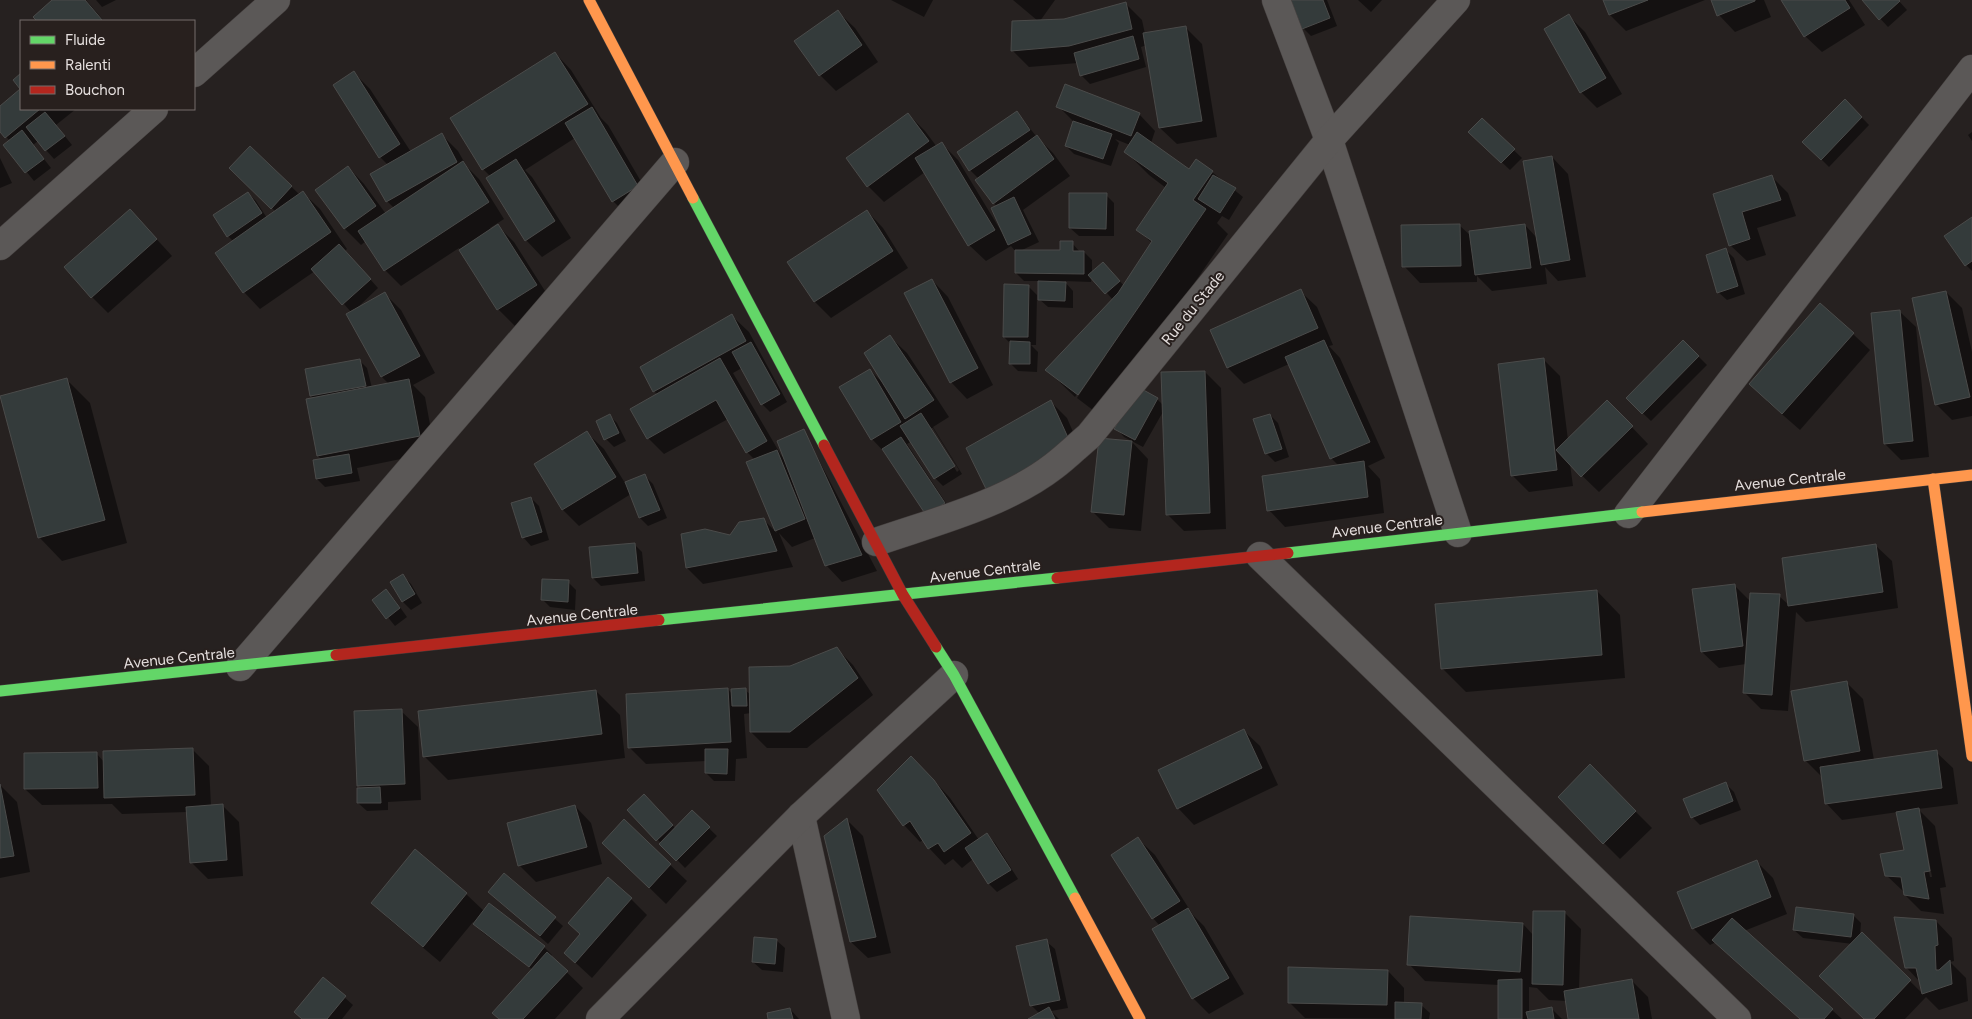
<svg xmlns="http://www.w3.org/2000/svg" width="1972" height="1019" viewBox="0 0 1972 1019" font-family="Figtree,sans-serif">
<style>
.shadow{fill:#0007;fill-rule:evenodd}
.building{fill:#343b3b;stroke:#4b4b4a}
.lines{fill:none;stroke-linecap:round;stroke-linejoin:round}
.street-casing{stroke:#423d3c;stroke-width:29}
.fast-casing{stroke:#423d3c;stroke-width:12}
.slow-casing{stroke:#423d3c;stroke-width:12}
.jam-casing{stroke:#423d3c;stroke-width:12}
.street{stroke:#5b5857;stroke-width:28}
.fast{stroke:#63d668;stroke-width:11}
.slow{stroke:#ff974d;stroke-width:11}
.jam{stroke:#b3261e;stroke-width:11}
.labels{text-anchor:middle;stroke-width:4;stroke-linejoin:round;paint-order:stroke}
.street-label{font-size:15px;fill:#e5dfde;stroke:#28201e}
</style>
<rect width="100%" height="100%" fill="#262120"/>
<g class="shadow">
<polygon points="54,0 86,0 104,21 38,21 35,17"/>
<polygon points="96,0 116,0 102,7"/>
<polygon points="891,0 933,0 924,17"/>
<polygon points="1013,0 1055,0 1040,21 1064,20 1126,4 1142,20 1145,34 1185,27 1202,44 1217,137 1177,144 1160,128 1147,45 1141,47 1146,67 1090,84 1081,75 1078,63 1029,67 1012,50 1038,21"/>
<polygon points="1293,0 1327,0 1337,26 1311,36 1303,28"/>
<polygon points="1358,0 1382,0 1371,12"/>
<polygon points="1604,0 1705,0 1626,31 1610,15"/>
<polygon points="1713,0 1764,0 1771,17 1735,32 1719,15"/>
<polygon points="1783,0 1849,0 1865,25 1822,52 1805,36"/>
<polygon points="1863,0 1898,0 1907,10 1888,27"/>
<polygon points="838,12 855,28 878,62 836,91 820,75"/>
<polygon points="1569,16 1585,32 1622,94 1597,108 1581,92"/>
<polygon points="555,53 571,70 601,118 608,125 653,202 629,217 613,201 575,138 525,170 532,177 571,238 542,257 526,240 491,177 483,169"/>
<polygon points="354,73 370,89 411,152 442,135 458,151 467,167 479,179 504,219 490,228 492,230 498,226 514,242 552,302 515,326 498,309 459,248 401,286 385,270 366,241 361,245 345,229 317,190 348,167 364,184 386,214 394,208 387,201 388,165 380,157"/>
<polygon points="21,90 21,109 76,109 56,125 72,145 54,159 38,141 33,145 51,168 34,181 5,145 10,141 0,130 0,107"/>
<polygon points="1845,100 1869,125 1829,167 1804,142"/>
<polygon points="1058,106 1139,114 1155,131 1151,143 1190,170 1212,172 1243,197 1229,220 1222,216 1217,223 1228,234 1102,417 1077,398 1107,354 1102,358 1075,397 1047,370 1113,300 1092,276 1091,282 1064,281 1073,291 1073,308 1048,307 1039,299 1040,281 1024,281 1016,273 1016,252 1011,246 986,261 969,245 925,172 884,202 868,186 908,114 925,131 937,147 942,144 958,160 1001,231 1002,230 997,207 977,181 979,179 970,170 958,152 1017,112 1036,136 1053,153 1070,176 1023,210 1039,242 1020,251 1061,252 1072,243 1080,252 1084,252 1092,260 1092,274 1111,271 1124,286 1152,243 1138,230 1166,188 1149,175 1126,152 1130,145 1115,139 1119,143 1111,166 1074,154 1066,146 1074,122"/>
<polygon points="1482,120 1522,158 1510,170 1470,132"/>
<polygon points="1972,132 1972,141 1968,135"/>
<polygon points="250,147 300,195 303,193 320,209 347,249 345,251 378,288 355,310 385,294 401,310 435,373 413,385 425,397 435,452 357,468 360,481 325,487 317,479 322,460 318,456 315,399 311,396 306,370 359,360 367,368 372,388 389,384 382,377 347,314 351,312 315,271 260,309 244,292 216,253 233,241 228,236 248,193 256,201 267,218 276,212 231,168"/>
<polygon points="1552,157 1568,174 1586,277 1558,281 1545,267 1547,284 1492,291 1477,276 1477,282 1420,283 1404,266 1459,225 1471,236 1525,225 1537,238"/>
<polygon points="0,158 12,183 0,188"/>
<polygon points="1772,177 1788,193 1796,216 1757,228 1766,255 1747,261 1730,245 1715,195"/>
<polygon points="1106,195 1114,203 1114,236 1079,236 1070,228"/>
<polygon points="130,210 172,256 108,313 92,297"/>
<polygon points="867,211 883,228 908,268 831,318 815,302 789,262"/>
<polygon points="1972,218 1972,271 1966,265"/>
<polygon points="1726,250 1734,258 1745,294 1727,300 1718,292"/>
<polygon points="932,280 948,297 993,385 967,399 951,382"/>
<polygon points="1028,286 1037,295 1036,345 1031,345 1038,352 1037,372 1018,371 1010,363 1011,344 1004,337"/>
<polygon points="1300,291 1317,307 1333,345 1329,346 1340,358 1385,458 1368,466 1380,479 1384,513 1285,527 1269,510 1339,466 1331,458 1289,364 1244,384 1228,368 1211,331"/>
<polygon points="1946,292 1962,308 1972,352 1972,416 1952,420 1936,404"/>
<polygon points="1821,304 1870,350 1800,430 1767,401"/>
<polygon points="1899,311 1916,327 1929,457 1901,460 1885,444"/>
<polygon points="732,316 749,332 787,402 770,412 762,404 742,368 733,373 781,455 785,460 803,430 877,571 842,582 826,565 815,538 792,547 779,533 793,567 703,584 687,568 730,537 763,519 777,533 748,463 755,460 747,452 728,419 664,454 648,438 658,395 654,391"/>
<path d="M890,337l17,16 42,64 -16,10 29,47 -19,12 -8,-8 -23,-37 -5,3 45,68 -17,10 -47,-66 -16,-17 -2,-69 13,13zM930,428h3l26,42 -2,2z"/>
<polygon points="1683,341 1707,365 1651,421 1627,398"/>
<polygon points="1543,359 1560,376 1568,440 1607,401 1648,444 1599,492 1570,464 1573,486 1529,492 1513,476"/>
<polygon points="1205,372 1221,388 1226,529 1184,531 1167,514 1164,410 1143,447 1124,437 1116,428 1157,399 1163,405"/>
<polygon points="66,379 90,403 127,543 62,561 39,537"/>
<polygon points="1051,402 1067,418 1085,459 1006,508"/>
<polygon points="609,415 617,423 626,441 614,447 606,439"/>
<polygon points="1270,415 1278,423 1289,457 1275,462 1267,454"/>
<polygon points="587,433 604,449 625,483 645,476 653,484 667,518 648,526 640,518 631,494 579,526 563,510 535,465"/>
<polygon points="1132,442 1148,459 1141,531 1109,528 1092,511"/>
<polygon points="531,498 539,506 549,540 531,546 523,537"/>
<polygon points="634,544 642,552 645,581 601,586 593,578"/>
<polygon points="1875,545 1892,561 1898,608 1806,622 1796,612 1788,711 1761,709 1744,692 1746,664 1719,668 1702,652 1734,585 1751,602 1779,596 1790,606 1783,559"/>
<polygon points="403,576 411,584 422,603 411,610 403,602 391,583"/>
<polygon points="568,582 576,590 575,610 550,607 542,599"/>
<polygon points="1597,591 1620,615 1625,678 1466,692 1442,668"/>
<polygon points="394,599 407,617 395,626 374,600"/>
<polygon points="837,649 853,665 873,695 807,748 767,748 751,732 751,713 744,714 747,758 736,759 735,781 714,781 706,773 706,761 646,764 630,748 728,689 732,694 745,690 751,695"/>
<path d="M1847,683l16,16 11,61 62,-8 17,16 5,36 -40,5 17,17 11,61 -6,1 4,26 -23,-3 -16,-16 -1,-3 -18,-17 20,-24 -8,-39 -56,8 -16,-17 -3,-25 -17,-17zM1921,826h2l9,51h-2z"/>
<polygon points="596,691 620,715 625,758 448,780 424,756"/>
<polygon points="401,711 418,727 421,800 388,802 388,810 367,811 358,803 362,789 359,786"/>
<polygon points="1243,730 1260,746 1278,785 1194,825 1178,808"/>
<polygon points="193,750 209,766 211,806 222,805 239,822 243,876 208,879 191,862 188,812 122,814 112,804 42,805 25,789 96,753 104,762"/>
<polygon points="1590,766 1652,828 1620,859 1604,843"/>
<polygon points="928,774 950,798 979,840 987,835 995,843 1018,879 997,892 989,884 973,859 962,868 953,859 945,865 929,848 923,840 920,842 904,825"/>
<polygon points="1726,784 1734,792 1741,810 1700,825 1692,817"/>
<polygon points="0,785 17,802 30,872 0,878"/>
<polygon points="652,804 676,829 692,812 717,836 685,868 629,810"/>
<polygon points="575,806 591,823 602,864 536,882 519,865"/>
<polygon points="847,820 863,836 891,953 868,958 851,942 825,837"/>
<polygon points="624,821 687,881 666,904 620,859"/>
<polygon points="1138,839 1155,855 1193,915 1204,926 1244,994 1209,1014 1193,998 1160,926 1153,918"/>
<polygon points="1756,861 1773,878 1787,914 1744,931 1842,1019 1800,1019 1716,942 1710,945 1693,928"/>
<polygon points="504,874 563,926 548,944 498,900"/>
<polygon points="466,894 484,911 489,904 544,947 552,955 551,957 583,988 555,1019 500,1019 533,970 482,932 473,922 440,962 389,919 372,902"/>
<polygon points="631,899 647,915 592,978 565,953"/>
<polygon points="1564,912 1581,929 1579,989 1631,980 1648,997 1652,1019 1570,1019 1567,1001 1549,1000 1537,988 1529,987 1529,1013 1552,1009 1562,1019 1499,1019 1499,985 1425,981 1409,964 1523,924 1534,936"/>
<polygon points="1853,915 1861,923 1860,936 1862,934 1923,994 1920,982 1906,967 1936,921 1952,938 1954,961 1950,962 1966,978 1968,1001 1939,1010 1926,997 1905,1019 1865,1019 1853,944 1803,938 1794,930"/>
<polygon points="776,940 785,948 783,972 762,970 753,962"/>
<polygon points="1046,941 1055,949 1068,1008 1051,1011 1059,1019 1030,1019 1040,1014 1031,1005"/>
<polygon points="1388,971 1404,988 1404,1004 1421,1005 1430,1013 1429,1019 1305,1018 1289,1002"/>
<polygon points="324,979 353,1005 342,1019 303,1019"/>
<polygon points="790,1009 799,1019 770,1019"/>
</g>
<g class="building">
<polygon points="52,0 85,0 103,21 37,21 33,17"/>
<polygon points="1291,0 1323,0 1330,18 1302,29"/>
<polygon points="1603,0 1648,0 1609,15"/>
<polygon points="1711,0 1755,0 1755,1 1717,16"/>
<polygon points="1781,0 1845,0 1850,8 1804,37"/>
<polygon points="1862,0 1899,0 1900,1 1879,20"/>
<polygon points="1126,2 1132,29 1069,46 1011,51 1012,21 1064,19"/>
<polygon points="838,10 862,45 819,76 794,41"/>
<polygon points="1569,14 1606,78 1580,93 1544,29"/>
<polygon points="1186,26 1202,121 1159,128 1143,33"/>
<polygon points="1133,36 1139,59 1080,76 1074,53"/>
<polygon points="555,52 588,104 482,170 450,118"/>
<polygon points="354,71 400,144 379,158 333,85"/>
<polygon points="21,73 21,109 40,109 5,138 0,132 0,106 20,89 13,80"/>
<polygon points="1065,84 1140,113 1131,136 1056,107"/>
<polygon points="1845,99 1862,117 1821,160 1802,142"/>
<polygon points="592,107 638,186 612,202 565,123"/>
<polygon points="1017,111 1030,130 969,171 957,152"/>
<polygon points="45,112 65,136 45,151 26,127"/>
<polygon points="908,113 929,141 867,187 846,158"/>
<polygon points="1482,118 1515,149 1501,163 1468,132"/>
<polygon points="1073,121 1112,134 1103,159 1065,146"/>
<polygon points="22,130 44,159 25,173 3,145"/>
<polygon points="1137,132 1189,169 1196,159 1213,171 1193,200 1206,209 1078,395 1045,370 1118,293 1152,241 1136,230 1168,183 1124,152"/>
<polygon points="442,133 457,162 386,202 370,174"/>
<polygon points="1037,135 1054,159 993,204 975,180"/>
<polygon points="942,142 995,230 968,246 915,158"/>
<polygon points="250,146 292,186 271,209 229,168"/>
<polygon points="1552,156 1570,260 1541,265 1523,161"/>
<polygon points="516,159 555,221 525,241 486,178"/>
<polygon points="463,161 489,202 384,271 358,231"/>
<polygon points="348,166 376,206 344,229 315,190"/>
<polygon points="1213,175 1236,188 1220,213 1198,199"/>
<polygon points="1772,175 1781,200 1742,212 1750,239 1729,246 1713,194"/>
<polygon points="303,191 331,232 243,293 215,253"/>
<polygon points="248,192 262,213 227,237 213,215"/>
<polygon points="1069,193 1107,193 1106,229 1069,228"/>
<polygon points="1014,197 1031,234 1008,245 991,208"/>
<polygon points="130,209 157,239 91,298 64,267"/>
<polygon points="867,210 893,251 814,302 787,262"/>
<polygon points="1972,217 1972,261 1965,266 1944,236"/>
<polygon points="498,224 537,285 497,310 459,250"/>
<polygon points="1460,224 1461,266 1402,267 1401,225"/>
<polygon points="1525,224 1531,268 1475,275 1469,231"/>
<polygon points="1060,241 1073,241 1073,251 1084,251 1084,274 1015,273 1015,250 1060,250"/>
<polygon points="339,244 371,279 342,305 311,269"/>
<polygon points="1726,248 1738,286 1717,293 1706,255"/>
<polygon points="1103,262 1120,281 1105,294 1088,275"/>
<polygon points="932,279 978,368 950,383 904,293"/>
<polygon points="1038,281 1066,282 1065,301 1038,300"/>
<polygon points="1004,284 1029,285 1028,337 1003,337"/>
<polygon points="1301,289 1318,328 1227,368 1210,330"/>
<polygon points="1946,291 1970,397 1935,405 1912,298"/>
<polygon points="385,292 420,356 381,377 346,314"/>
<polygon points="1820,303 1854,333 1782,414 1749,384"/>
<polygon points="1900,310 1913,441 1884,444 1871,313"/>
<polygon points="732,314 746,341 653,392 640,367"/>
<polygon points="890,335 934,400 905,419 864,353"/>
<polygon points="1324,340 1370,442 1330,459 1285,357"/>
<polygon points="1683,340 1699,356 1642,414 1626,398"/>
<polygon points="1010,341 1030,342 1030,364 1009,364"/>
<polygon points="751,342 780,394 761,405 732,352"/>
<polygon points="720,358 767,441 746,453 716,400 647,439 630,409"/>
<polygon points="1544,358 1557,470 1511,476 1498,364"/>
<polygon points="360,359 366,386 310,396 305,369"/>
<polygon points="870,369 901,422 871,440 839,387"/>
<polygon points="1205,371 1210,513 1166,515 1161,372"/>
<polygon points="67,378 105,520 38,538 0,396"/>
<polygon points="409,379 420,436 317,456 306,399"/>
<polygon points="1138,387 1158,398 1135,440 1114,429"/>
<polygon points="1051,400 1070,442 988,493 966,448"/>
<polygon points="1607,400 1633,426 1581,477 1556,450"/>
<polygon points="921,413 955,466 934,479 900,426"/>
<polygon points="610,414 619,433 604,440 596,421"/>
<polygon points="1270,414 1282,449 1265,454 1253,419"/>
<polygon points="804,429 862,555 825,566 777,441"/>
<polygon points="587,431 616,477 562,510 534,464"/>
<polygon points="901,437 945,503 926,515 882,449"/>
<polygon points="1099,438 1132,441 1124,515 1091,512"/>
<polygon points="777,450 805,519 775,531 746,462"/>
<polygon points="349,454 352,473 316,479 313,460"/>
<polygon points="1364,461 1368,497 1267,511 1262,476"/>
<polygon points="645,474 660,510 639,518 625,482"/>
<polygon points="531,497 542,532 522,538 511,503"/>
<polygon points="764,518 777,551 686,568 681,534 705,529 730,535 739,522"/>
<polygon points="635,543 638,573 592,578 589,547"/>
<polygon points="1876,544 1883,592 1788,606 1782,558"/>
<polygon points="403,574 415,594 402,602 390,582"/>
<polygon points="542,579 569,580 568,602 541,600"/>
<polygon points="1735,584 1743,646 1701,652 1692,589"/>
<polygon points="386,589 400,608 386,619 372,600"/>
<polygon points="1597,590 1602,655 1441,669 1435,604"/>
<polygon points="1750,593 1780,594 1772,695 1743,693"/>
<polygon points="837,647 858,678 790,732 750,732 749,667 790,666"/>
<polygon points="1847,681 1860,751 1804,761 1791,691"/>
<polygon points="728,688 731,742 628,748 626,694"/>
<polygon points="746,688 747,706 732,706 731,689"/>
<polygon points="596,690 602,734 423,757 418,711"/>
<polygon points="402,709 405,784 357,786 354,711"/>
<polygon points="1244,729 1262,768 1177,809 1158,770"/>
<polygon points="193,748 195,795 104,798 103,751"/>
<polygon points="705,749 728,749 727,774 705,773"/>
<polygon points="1937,750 1942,788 1825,804 1820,767"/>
<polygon points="97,752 98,788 24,789 24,753"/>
<polygon points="911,756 934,780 971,833 944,852 938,843 928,849 910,821 903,826 877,790"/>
<polygon points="1590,764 1636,811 1603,844 1558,797"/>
<polygon points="1726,782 1733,801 1691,818 1683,799"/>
<polygon points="0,784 14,856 0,858"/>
<polygon points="380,787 381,803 357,803 357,788"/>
<polygon points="644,794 673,825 656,841 627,810"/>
<polygon points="223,804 227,860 190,863 186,807"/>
<polygon points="575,805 587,847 518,866 507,823"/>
<polygon points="1919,808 1930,871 1924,872 1929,899 1904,895 1901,877 1885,876 1880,854 1904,850 1896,812"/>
<polygon points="692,810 710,827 676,861 659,844"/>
<polygon points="847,818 876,937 850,942 824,836"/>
<polygon points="624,819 671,864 649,888 602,843"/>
<polygon points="987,833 1011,870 988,884 965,848"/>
<polygon points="1138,837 1180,901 1152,919 1111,855"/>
<polygon points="415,849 467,893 423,947 371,903"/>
<polygon points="1757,860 1771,897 1692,929 1677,892"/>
<polygon points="504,873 556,917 540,936 488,892"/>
<polygon points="608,877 632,898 575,963 564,953 580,934 568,923"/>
<polygon points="489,903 545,946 529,967 473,924"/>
<polygon points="1796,907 1854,914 1851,937 1793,930"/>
<polygon points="1188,908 1229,978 1192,999 1152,929"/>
<polygon points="1533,911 1565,911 1563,985 1532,984"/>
<polygon points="1410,916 1523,923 1520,972 1407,965"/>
<polygon points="1894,917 1936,920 1938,945 1935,946 1936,970 1939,970 1950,960 1952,984 1922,994 1916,968 1905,968"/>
<polygon points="1732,918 1833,1009 1824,1019 1800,1019 1712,940"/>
<polygon points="1862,932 1911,980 1874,1019 1864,1019 1819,976"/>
<polygon points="754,937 777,939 775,964 752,962"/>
<polygon points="1047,939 1060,1000 1030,1006 1016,946"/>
<polygon points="547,952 568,971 523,1019 499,1019 492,1013"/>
<polygon points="1288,967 1388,970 1387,1005 1288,1003"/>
<polygon points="323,977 346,996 327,1019 302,1019 294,1012"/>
<polygon points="1522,979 1522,1019 1498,1019 1498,980"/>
<polygon points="1632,979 1639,1019 1568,1019 1564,991"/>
<polygon points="1395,1002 1422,1003 1421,1019 1395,1019"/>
<polygon points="1049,1007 1055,1019 1028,1019"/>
<polygon points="1552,1007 1554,1019 1528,1019 1526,1012"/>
<polygon points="790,1008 793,1019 768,1019 767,1013"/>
</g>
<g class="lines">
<g class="street-casing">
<g id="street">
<polyline points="1276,0 1329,140 1458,533"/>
<polyline points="194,73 276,0"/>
<polyline points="0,246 154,109"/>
<polyline points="1628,514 1972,69"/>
<path d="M876,542c58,-20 129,-38 178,-76 12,-9 23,-20 35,-30l240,-296 127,-140"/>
<polyline points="1260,556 1737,1019"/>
<polyline points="240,667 675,162"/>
<polyline points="801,816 846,1019"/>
<polyline points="600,1019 801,816 954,675"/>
</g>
</g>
<g class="fast-casing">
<g id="fast">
<polyline points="693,198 824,445"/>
<polyline points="1288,553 1642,512"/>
<polyline points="659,620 1057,578"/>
<polyline points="936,647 954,675 1075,898"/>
<polyline points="0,691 336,655"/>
</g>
</g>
<g class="slow-casing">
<g id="slow">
<polyline points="589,0 693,198"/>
<polyline points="1933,479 1972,756"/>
<polyline points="1642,512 1972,475"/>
<polyline points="1075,898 1140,1019"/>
</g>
</g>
<g class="jam-casing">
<g id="jam">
<polyline points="824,445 903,595 936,647"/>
<polyline points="1057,578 1288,553"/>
<polyline points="336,655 659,620"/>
</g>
</g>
<use href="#street" class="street"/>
<use href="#fast" class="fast"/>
<use href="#slow" class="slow"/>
<use href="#jam" class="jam"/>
</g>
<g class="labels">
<g class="street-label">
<text transform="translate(1193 308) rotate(-51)" y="5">Rue du Stade</text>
<text transform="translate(1790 480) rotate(-6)" y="5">Avenue Centrale</text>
<text transform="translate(1387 526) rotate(-7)" y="5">Avenue Centrale</text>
<text transform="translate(985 571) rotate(-7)" y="5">Avenue Centrale</text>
<text transform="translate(582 615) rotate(-6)" y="5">Avenue Centrale</text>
<text transform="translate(179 658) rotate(-6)" y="5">Avenue Centrale</text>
</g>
</g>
<rect x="20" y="20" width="175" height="90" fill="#28201e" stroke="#746c6b"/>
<rect x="30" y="36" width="25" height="8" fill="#63d668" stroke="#746c6b"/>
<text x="65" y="45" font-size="15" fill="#e5dfde">Fluide</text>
<rect x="30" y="61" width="25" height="8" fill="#ff974d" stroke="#746c6b"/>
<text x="65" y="70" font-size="15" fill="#e5dfde">Ralenti</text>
<rect x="30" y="86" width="25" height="8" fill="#b3261e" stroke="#746c6b"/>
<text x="65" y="95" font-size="15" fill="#e5dfde">Bouchon</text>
</svg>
